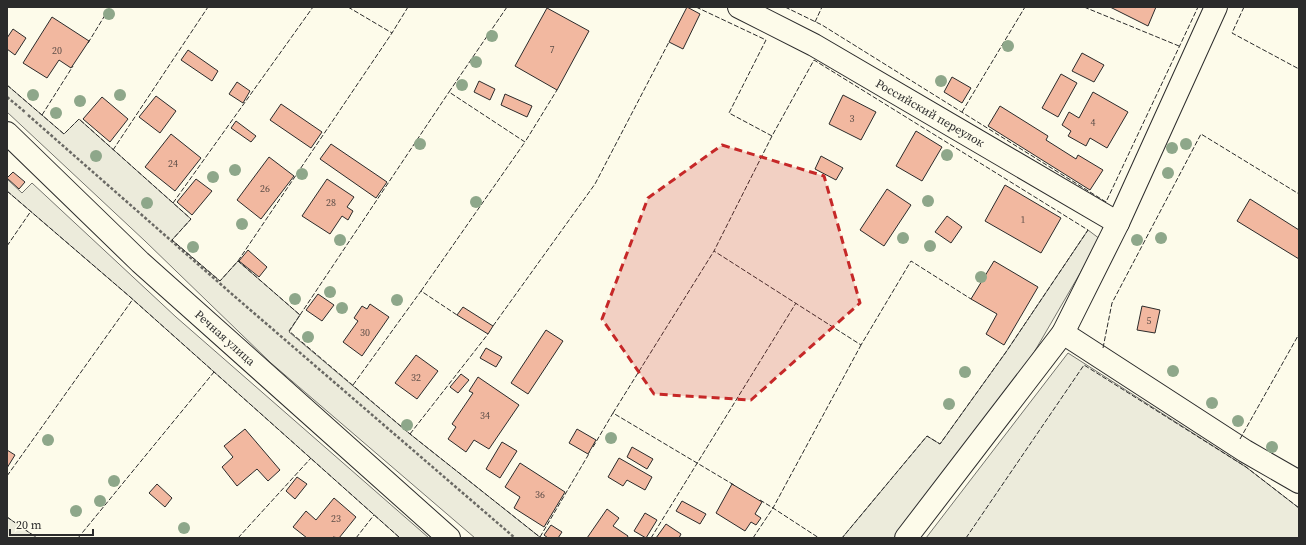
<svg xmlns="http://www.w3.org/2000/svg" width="1306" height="545" viewBox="0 0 1306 545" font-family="'Source Serif 4',serif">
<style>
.green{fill:#ecebdb;stroke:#74746e}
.building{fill:#f2b8a0;stroke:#2b2b2b}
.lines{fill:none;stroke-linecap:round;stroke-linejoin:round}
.minor-casing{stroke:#2b2b2b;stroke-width:24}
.path{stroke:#6a6964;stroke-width:2.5;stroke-dasharray:3 2;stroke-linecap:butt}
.minor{stroke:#fdfbea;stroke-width:22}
.fence{stroke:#2b2b2b;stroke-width:1;stroke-dasharray:5 2;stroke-linecap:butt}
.tree{fill:#8ea78a}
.marked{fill:#c62828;fill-opacity:0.2;stroke:#c62828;stroke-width:3;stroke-dasharray:8 5;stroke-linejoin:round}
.labels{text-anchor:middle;stroke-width:3;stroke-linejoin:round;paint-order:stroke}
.number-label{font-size:10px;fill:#5d4e48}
.street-label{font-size:12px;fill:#2b2b2b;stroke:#fdfbea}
</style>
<rect width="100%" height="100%" fill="#fdfbea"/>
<g class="green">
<polygon points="7,85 64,134 79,119 191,219 172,240 220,281 238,261 300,315 289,332 410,434 541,538 475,538 271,363 145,241 7,112"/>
<polygon points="7,179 22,193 32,183 176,317 429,538 400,538 129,296 7,191"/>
<polygon points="1088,230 1100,239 1022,373 896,538 842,538 927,436 940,444 1006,352"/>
<polygon points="1068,353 1246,467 1299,508 1299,538 926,538"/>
<polygon points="7,517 37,538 7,538"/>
</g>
<g class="building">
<polygon points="687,7 700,14 683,49 669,42"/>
<polygon points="1110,7 1156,7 1148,26"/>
<polygon points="547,8 589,31 557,90 515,66"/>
<polygon points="52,17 89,41 71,68 59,60 47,78 23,63"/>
<polygon points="13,29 26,38 15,55 7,49 7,38"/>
<polygon points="188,50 218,71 212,81 181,60"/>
<polygon points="1082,53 1104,65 1094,82 1072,71"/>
<polygon points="1061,74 1077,83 1058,117 1042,108"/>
<polygon points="952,77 971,88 962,103 944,92"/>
<polygon points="479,81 495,89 490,100 474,92"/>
<polygon points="237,82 250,91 243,103 229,94"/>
<polygon points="1093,92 1128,112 1107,148 1090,138 1086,146 1068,136 1071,131 1062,125 1069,112 1079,118"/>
<polygon points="505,94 532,106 527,117 501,105"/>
<polygon points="843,95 876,112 861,140 829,124"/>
<polygon points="156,96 176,111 160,133 139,117"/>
<polygon points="102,97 128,119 110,142 83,119"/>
<polygon points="281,104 322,132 311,148 270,120"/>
<polygon points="1000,106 1048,136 1046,140 1076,159 1078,155 1103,170 1090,190 988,126"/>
<polygon points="236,121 256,136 251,142 231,128"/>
<polygon points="916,131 942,147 922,181 896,166"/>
<polygon points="171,134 201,158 175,191 145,167"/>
<polygon points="331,144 387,182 376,198 320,159"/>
<polygon points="821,156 843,168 836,180 815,169"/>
<polygon points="269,157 294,176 261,219 237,200"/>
<polygon points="13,172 25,182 19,189 7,178"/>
<polygon points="196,179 212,191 192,215 177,202"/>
<polygon points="327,179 354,197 347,207 353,211 348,220 342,216 330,234 302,216"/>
<polygon points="1005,185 1061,218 1041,253 985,221"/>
<polygon points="887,189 911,205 884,246 860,230"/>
<polygon points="1250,199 1299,230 1299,259 1237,221"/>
<polygon points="947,216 962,227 951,243 935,232"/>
<polygon points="248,250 267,267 259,277 239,261"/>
<polygon points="994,261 1038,287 1004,345 986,334 997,314 971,299"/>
<polygon points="318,294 334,305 322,321 306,310"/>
<polygon points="370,304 389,317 362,356 343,342 358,321 354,318 362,306 367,309"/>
<polygon points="1142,306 1160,310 1155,333 1137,330"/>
<polygon points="463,307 493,326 488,334 457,315"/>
<polygon points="546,330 563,341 528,394 511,383"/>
<polygon points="486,348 502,357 496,367 480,358"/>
<polygon points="416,355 438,371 417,399 395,383"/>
<polygon points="461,374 469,380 458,393 450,387"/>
<polygon points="478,377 519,405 489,449 474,440 466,452 448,439 456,427 452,424 473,393 469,391"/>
<polygon points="245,429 280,470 268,481 257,469 237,486 222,467 233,457 224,446"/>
<polygon points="577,429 596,440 588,454 569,443"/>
<polygon points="502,442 517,451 500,478 486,469"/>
<polygon points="632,447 653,459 647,469 627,457"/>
<polygon points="7,450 15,455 7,468"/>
<polygon points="619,458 652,477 645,490 627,480 623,486 608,477"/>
<polygon points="520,463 565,492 544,527 514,508 520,497 505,487"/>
<polygon points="297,477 307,484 295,499 286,491"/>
<polygon points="157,484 172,498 165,507 149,493"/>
<polygon points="732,484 762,502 755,514 761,518 756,525 751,522 745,531 716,513"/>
<polygon points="334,498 356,517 339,538 333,537 332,538 307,538 293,527 306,511 316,520"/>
<polygon points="682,501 706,514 700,524 676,511"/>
<polygon points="607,509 619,518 613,526 628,536 627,538 587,538"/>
<polygon points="645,513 657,520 646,538 634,531"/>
<polygon points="666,524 681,534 679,538 656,538"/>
<polygon points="551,525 562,532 558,538 548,538 544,535"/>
</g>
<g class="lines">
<g class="minor-casing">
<g id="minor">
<polyline points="739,7 814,45 1118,223"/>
<polyline points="7,133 140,262 449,538"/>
<polyline points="1063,333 1245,451 1299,482"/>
<polyline points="906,538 1063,333 1118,223 1216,7"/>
</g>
</g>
<g class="path">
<polyline points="7,97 25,112"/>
<polyline points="28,115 233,295 515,538"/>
</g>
<use href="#minor" class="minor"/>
<g class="fence">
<polyline points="348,7 392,33 408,7"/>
<polyline points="507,7 449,92 525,142 557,90"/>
<polyline points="696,7 766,40 729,113 772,136 814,60 1088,230 1006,352 940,444 927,436 842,538"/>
<polyline points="785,7 822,25 1106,202 1198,7"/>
<polyline points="1084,7 1179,46"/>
<polyline points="1244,7 1232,33 1299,69"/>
<polyline points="815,22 822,7"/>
<polyline points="88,43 110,7"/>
<polyline points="7,85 64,134 79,119 191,219 172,240 220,281 238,261 300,315 289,331 410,434 541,538"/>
<polyline points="962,112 1025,7"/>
<polyline points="42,115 73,66"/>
<polyline points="772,136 714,251 861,345 911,261 971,299"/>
<polyline points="113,150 208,7"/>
<polyline points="7,191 129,296 400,538"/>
<polyline points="173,203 313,7"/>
<polyline points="7,246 31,211"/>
<polyline points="238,261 392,33"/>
<polyline points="421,291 525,142"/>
<polyline points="300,315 449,92"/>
<polyline points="493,326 595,184 669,42"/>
<polyline points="1103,348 1112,303 1201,134 1299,194"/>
<polyline points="353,385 421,291 457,315"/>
<polyline points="613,413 714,251"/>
<polyline points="410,434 488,334"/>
<polyline points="1240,439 1299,334"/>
<polyline points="593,447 613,413 734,485"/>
<polyline points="7,476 133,299"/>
<polyline points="760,500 773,508 861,345"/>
<polyline points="7,517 37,538"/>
<polyline points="540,537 590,452"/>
<polyline points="78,538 214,372"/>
<polyline points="238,538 311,458"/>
<polyline points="356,538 374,515"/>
<polyline points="651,538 796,303"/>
<polyline points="753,538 773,508 819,538"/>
<polyline points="966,538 1084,365 1246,467 1299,508"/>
</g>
</g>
<g class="tree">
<circle cx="109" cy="14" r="6"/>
<circle cx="492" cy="36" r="6"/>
<circle cx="1008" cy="46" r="6"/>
<circle cx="476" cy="62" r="6"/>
<circle cx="941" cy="81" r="6"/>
<circle cx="462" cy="85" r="6"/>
<circle cx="33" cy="95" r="6"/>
<circle cx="120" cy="95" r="6"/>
<circle cx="80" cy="101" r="6"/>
<circle cx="56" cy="113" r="6"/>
<circle cx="420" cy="144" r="6"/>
<circle cx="1186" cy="144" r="6"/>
<circle cx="1172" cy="148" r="6"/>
<circle cx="947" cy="155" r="6"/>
<circle cx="96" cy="156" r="6"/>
<circle cx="235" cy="170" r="6"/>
<circle cx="1168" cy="173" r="6"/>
<circle cx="302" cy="174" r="6"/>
<circle cx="213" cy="177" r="6"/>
<circle cx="928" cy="201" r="6"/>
<circle cx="476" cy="202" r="6"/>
<circle cx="147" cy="203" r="6"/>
<circle cx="242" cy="224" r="6"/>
<circle cx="903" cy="238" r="6"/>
<circle cx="1161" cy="238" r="6"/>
<circle cx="340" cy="240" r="6"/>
<circle cx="1137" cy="240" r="6"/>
<circle cx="930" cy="246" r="6"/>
<circle cx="193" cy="247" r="6"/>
<circle cx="981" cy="277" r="6"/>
<circle cx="330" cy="292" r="6"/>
<circle cx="295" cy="299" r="6"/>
<circle cx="397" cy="300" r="6"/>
<circle cx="342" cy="308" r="6"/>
<circle cx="308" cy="337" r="6"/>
<circle cx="1173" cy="371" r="6"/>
<circle cx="965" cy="372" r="6"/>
<circle cx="1212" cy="403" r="6"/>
<circle cx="949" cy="404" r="6"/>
<circle cx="1238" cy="421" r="6"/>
<circle cx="407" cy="425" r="6"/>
<circle cx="611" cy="438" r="6"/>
<circle cx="48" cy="440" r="6"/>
<circle cx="1272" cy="447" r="6"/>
<circle cx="114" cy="481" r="6"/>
<circle cx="100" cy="501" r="6"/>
<circle cx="76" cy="511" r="6"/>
<circle cx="184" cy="528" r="6"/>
</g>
<path class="marked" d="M722,145l102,31 36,127 -109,97 -97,-6 -52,-75 46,-121z"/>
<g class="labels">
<g class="number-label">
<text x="552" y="53">7</text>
<text x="57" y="54">20</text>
<text x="852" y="122">3</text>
<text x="1093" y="126">4</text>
<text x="173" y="167">24</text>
<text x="265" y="192">26</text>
<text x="331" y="206">28</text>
<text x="1023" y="223">1</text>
<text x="1149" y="324">5</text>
<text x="365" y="336">30</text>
<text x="416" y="381">32</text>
<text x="485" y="419">34</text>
<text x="540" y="498">36</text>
<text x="336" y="522">23</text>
</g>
<g class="street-label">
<text transform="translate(930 113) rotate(30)" y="4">Российский переулок</text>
<text transform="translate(225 338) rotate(42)" y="4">Речная улица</text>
</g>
</g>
<rect width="1306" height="545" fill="none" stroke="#2b2b2b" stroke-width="16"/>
<path d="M10 529v6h83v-6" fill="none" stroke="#2b2b2b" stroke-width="2"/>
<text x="16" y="529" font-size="12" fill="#2b2b2b" stroke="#fdfbea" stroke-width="3" paint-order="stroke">20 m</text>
</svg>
